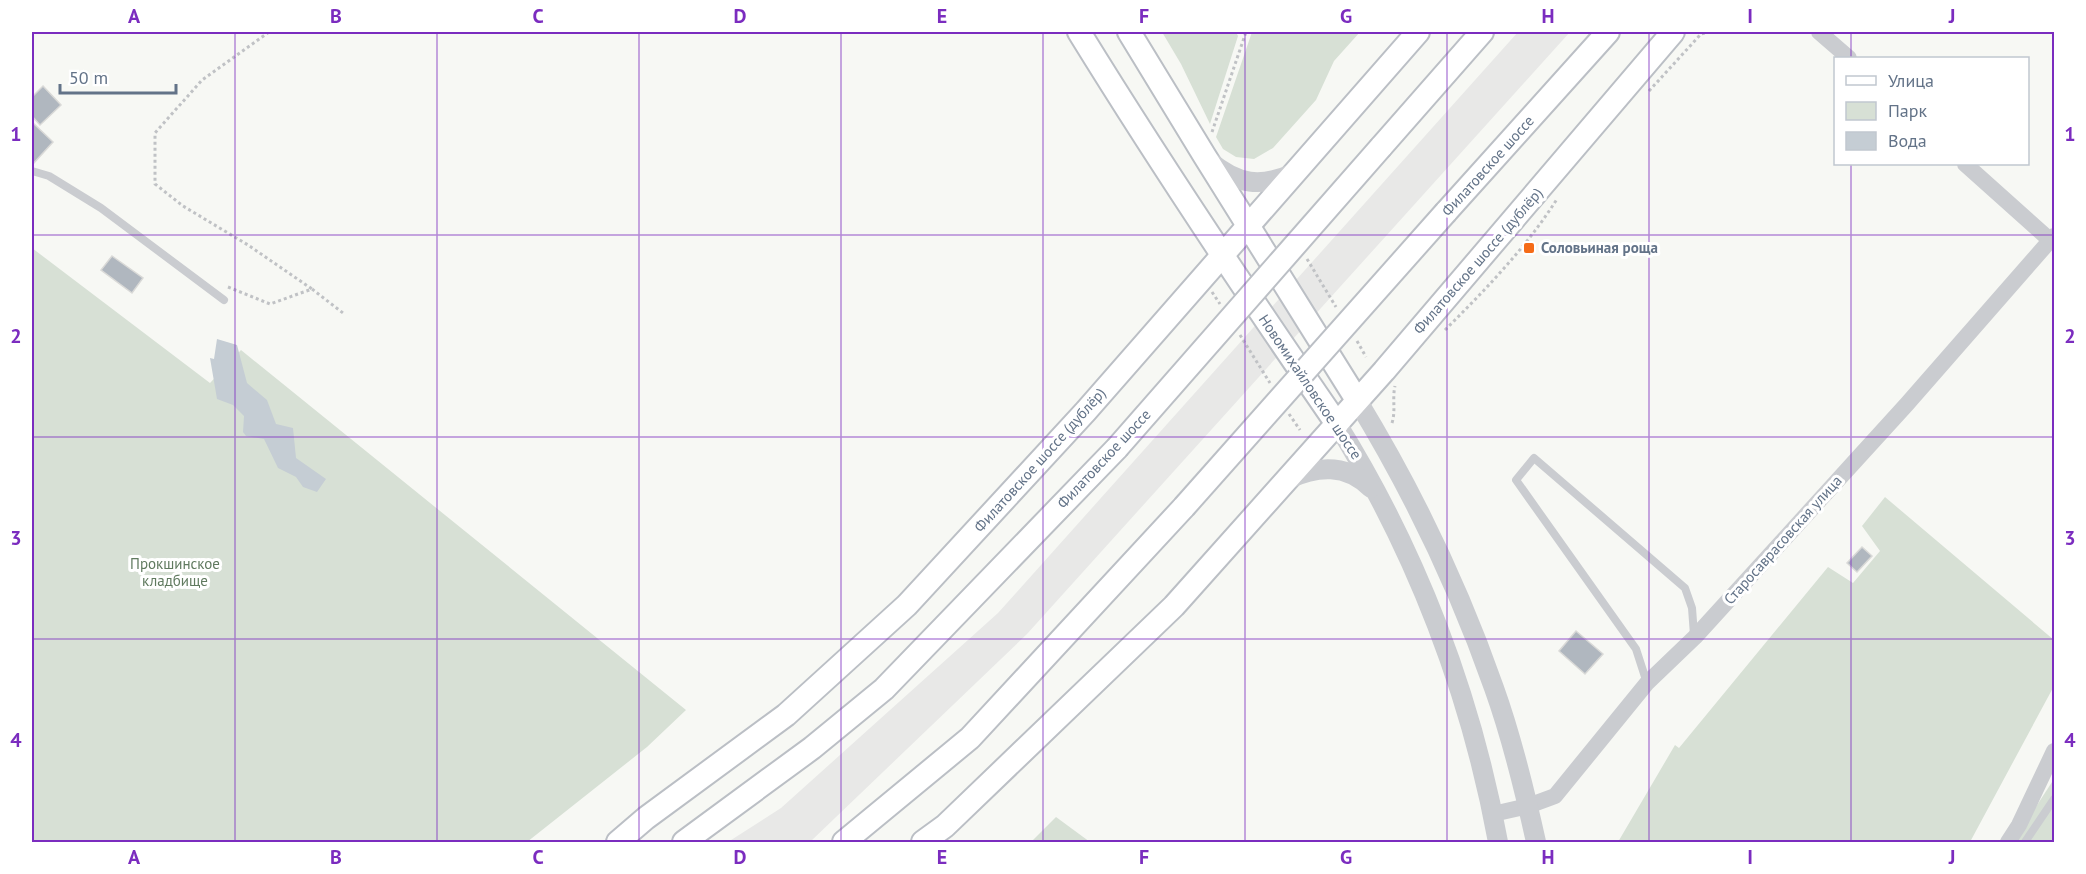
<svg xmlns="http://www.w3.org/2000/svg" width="2086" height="874" viewBox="0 0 2086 874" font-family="'PT Sans',sans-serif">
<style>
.built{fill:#e8e8e7}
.green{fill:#d7e0d5}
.water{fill:#c5cdd4}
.building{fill:#b0b7bf;stroke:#d9d9d7;stroke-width:1.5}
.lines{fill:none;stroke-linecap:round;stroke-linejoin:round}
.secondary-casing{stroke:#bbbfc5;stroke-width:26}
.path{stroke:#c0c2c5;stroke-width:3;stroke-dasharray:3 3;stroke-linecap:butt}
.service{stroke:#caccd0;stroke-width:8}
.minor{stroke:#caccd0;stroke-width:16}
.tertiary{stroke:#caccd0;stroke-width:20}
.secondary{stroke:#fff;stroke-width:22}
.secondary-bridge-casing{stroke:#bbbfc5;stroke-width:26;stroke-linecap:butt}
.secondary-bridge{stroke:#fff;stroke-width:22}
.grid{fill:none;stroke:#7b2cbf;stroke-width:1.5;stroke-opacity:0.55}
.poi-dot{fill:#f56b17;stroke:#fff;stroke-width:2}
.labels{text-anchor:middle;stroke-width:6;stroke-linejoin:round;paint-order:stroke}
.street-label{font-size:15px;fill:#637388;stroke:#fff}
.poi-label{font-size:15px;font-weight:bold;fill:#637388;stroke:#fff;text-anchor:start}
.park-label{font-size:15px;fill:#607a5f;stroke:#fff}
.neatline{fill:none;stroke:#7b2cbf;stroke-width:2}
.grid-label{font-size:20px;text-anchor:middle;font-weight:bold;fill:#7b2cbf}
</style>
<rect width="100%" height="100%" fill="#f7f8f4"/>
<polygon class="built" points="1518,32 1570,32 1027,634 811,841 808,842 728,842 781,808 998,613"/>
<g class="green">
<polygon points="1162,32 1236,32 1238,36 1210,124 1181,64"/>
<polygon points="1252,32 1360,32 1334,61 1316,100 1273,148 1254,159 1236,157 1223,149 1216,137"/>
<polygon points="32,248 210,383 241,350 686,710 647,747 527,842 32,842"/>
<polygon points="1885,497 2054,640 2054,686 1970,842 1618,842 1675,745 1679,748 1828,567 1853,583 1880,551 1862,526"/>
<polygon points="2054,779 2054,842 2013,842"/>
<polygon points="1056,817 1090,842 1031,842"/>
</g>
<polygon class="water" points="217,339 237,345 247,383 267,400 276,424 293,428 296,458 326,479 317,492 303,487 296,477 278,468 264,439 246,436 243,432 244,416 233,405 217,399 210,358 214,359"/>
<g class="building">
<polygon points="43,86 61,105 40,125 32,116 32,97"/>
<polygon points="32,122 53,142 32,165"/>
<polygon points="112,256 143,278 132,293 101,270"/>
<polygon points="1862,547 1872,556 1857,572 1847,563"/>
<polygon points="1576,631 1603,654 1585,674 1559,651"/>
</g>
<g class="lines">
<g class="secondary-casing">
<g id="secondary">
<path d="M1079,32c82,133 169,263 258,392"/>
<polyline points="1129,32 1204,155 1357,400"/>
<polyline points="1381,147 1482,32"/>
<polyline points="1446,212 1608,32"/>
<polyline points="618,842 646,818 786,715 907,605 1086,411 1418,32"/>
<polyline points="684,842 812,748 884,689 1117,448"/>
<polyline points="844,842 970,738 1184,507"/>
<polyline points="923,842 945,826 1174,606 1384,371 1673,32"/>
</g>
</g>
<g class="path">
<polyline points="269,32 202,80 155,133 155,184 183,206 248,245 312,289"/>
<polyline points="1649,91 1701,34 1709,32"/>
<polyline points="1212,132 1246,32"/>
<polyline points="1307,259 1336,307"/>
<polyline points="228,287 270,304 312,289 343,313"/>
<polyline points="1212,292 1220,304"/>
<path d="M1445,330c41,-41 81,-82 112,-131"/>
<polyline points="1240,335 1270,383"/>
<polyline points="1357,341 1366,357"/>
<polyline points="1289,414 1300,430"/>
<path d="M1392,423c4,-13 0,-24 3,-37"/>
</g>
<g class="service">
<polyline points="32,171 49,176 101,208 224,300"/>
<polyline points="1647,683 1636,649 1516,480 1534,458 1685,588 1692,608 1694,635"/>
<polyline points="2025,842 2054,799"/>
</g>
<g class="minor">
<polyline points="1819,32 1849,58"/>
<polyline points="1965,164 2051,241"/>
<polyline points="1493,814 1528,806 1555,796 1647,683 1695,637 1907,404 2054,236"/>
<polyline points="2008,842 2019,825 2054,751"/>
</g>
<g class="tertiary">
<path d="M1209,161c29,24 51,27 86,12"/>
<path d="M1357,400c56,92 102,188 137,288 18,50 31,104 42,154"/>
<path d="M1337,424c79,127 134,270 161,418"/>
<path d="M1288,479c29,-13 58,-16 83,9"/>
</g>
<use href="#secondary" class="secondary"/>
<g class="secondary-bridge-casing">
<g id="secondary-bridge">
<polyline points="1117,448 1381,147"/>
<polyline points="1184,507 1446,212"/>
</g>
</g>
<use href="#secondary-bridge" class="secondary-bridge"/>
</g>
<path class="grid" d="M235,32v810M437,32v810M639,32v810M841,32v810M1043,32v810M1245,32v810M1447,32v810M1649,32v810M1851,32v26M1851,164v678M32,235h2022M32,437h2022M32,639h2022"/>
<rect class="poi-dot" x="1523" y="242" width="12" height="12" rx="3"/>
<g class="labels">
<g class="street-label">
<text transform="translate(1488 166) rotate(-48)" y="5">Филатовское шоссе</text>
<text transform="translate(1478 261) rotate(-49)" y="5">Филатовское шоссе (дублёр)</text>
<text transform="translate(1310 387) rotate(56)" y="5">Новомихайловское шоссе</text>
<text transform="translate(1104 459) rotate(-47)" y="5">Филатовское шоссе</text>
<text transform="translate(1040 460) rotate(-48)" y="5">Филатовское шоссе (дублёр)</text>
<text transform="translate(1783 540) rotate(-48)" y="5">Старосаврасовская улица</text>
</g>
<g class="poi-label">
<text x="1541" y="253">Соловьиная роща</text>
</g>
<g class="park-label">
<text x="175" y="569">Прокшинское<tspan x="175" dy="17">кладбище</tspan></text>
</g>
</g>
<rect width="2086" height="874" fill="none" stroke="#ffffff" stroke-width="66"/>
<rect x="1834" y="57" width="195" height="108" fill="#ffffff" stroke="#c1c7cf" stroke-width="1.5"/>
<rect x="1846" y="76" width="30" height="9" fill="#ffffff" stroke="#c1c7cf" stroke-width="1.5"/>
<text x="1888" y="87" font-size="18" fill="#637388">Улица</text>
<rect x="1846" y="102" width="30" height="18" fill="#d7e0d5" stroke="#c1c7cf" stroke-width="1.5"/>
<text x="1888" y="117" font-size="18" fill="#637388">Парк</text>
<rect x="1846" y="132" width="30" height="18" fill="#c5cdd4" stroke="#c1c7cf" stroke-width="1.5"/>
<text x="1888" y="147" font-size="18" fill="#637388">Вода</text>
<path d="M60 84v9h116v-9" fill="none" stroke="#637388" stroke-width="3"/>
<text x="69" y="84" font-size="18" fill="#637388" stroke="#ffffff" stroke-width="4.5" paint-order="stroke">50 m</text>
<rect x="33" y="33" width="2020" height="808" class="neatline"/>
<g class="grid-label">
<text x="134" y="23">A</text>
<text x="336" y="23">B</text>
<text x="538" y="23">C</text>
<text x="740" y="23">D</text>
<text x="942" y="23">E</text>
<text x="1144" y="23">F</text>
<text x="1346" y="23">G</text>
<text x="1548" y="23">H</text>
<text x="1750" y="23">I</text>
<text x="1952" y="23">J</text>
<text x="16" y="141">1</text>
<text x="2070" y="141">1</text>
<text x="16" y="343">2</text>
<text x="2070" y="343">2</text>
<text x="16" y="545">3</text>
<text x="2070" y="545">3</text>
<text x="16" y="747">4</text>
<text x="2070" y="747">4</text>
<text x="134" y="864">A</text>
<text x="336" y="864">B</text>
<text x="538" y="864">C</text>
<text x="740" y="864">D</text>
<text x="942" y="864">E</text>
<text x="1144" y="864">F</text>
<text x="1346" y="864">G</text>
<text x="1548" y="864">H</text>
<text x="1750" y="864">I</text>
<text x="1952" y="864">J</text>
</g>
</svg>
